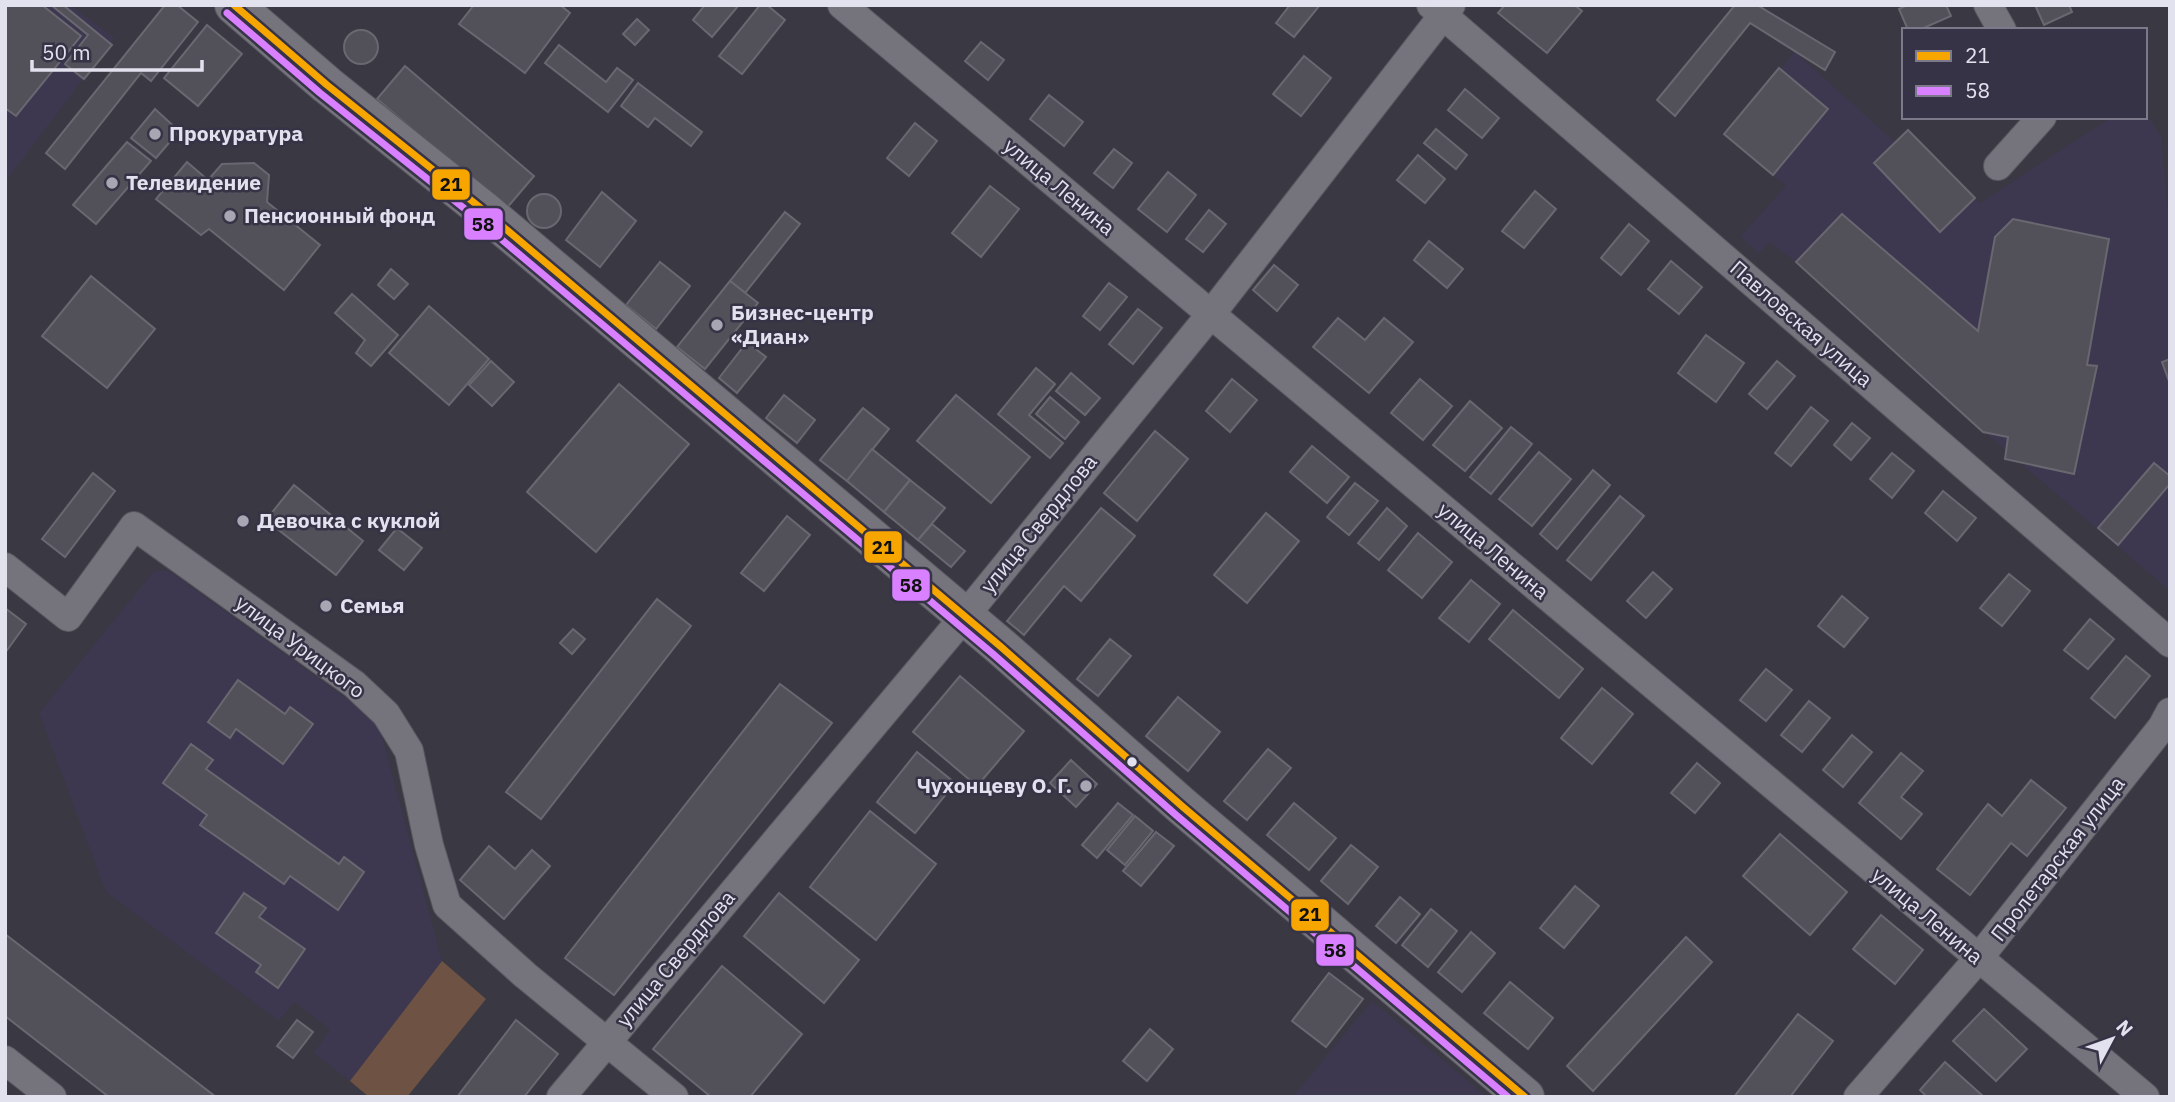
<svg xmlns="http://www.w3.org/2000/svg" width="2175" height="1102" viewBox="0 0 2175 1102" font-family="'IBM Plex Sans',sans-serif">
<style>
.built{fill:#3d3850}
.green{fill:#6e5344}
.building{fill:#525159;stroke:#696770;stroke-width:2}
.lines{fill:none;stroke-linecap:round;stroke-linejoin:round}
.street-casing{stroke:#585760;stroke-width:30}
.secondary-casing{stroke:#585760;stroke-width:40}
.street{stroke:#75737c;stroke-width:28}
.secondary{stroke:#75737c;stroke-width:38}
.bus-1-casing{stroke:#373347;stroke-width:12}
.bus-2-casing{stroke:#373347;stroke-width:12}
.bus-1{stroke:#f7a600;stroke-width:7}
.bus-2{stroke:#d880ff;stroke-width:7}
.poi-dot{fill:#a7a6b2;stroke:#373347;stroke-width:2.5}
.bus-dot{fill:#e2e1ee;stroke:#373347;stroke-width:2.5}
.labels{text-anchor:middle;stroke-width:5;stroke-linejoin:round;paint-order:stroke}
.poi-label{font-size:21px;font-weight:bold;fill:#e2e1ee;stroke:#373347;text-anchor:start}
.street-label{font-size:21px;fill:#e2e1ee;stroke:#373347}
.line-badge{stroke:#373347;stroke-width:2.5}
.pale-badge-label{font-size:19px;text-anchor:middle;font-weight:bold;fill:#111}
</style>
<rect width="100%" height="100%" fill="#3a3842"/>
<g class="built">
<polygon points="5,5 70,5 114,38 5,182"/>
<polygon points="1795,52 1895,142 1908,130 1980,203 2112,117 2145,117 2145,110 2161,138 2170,234 2170,591 2019,462 2005,459 2006,451 1796,262 1769,242 1759,254 1741,236 1786,186 1724,134"/>
<polygon points="154,571 169,571 371,716 381,733 442,961 350,1081 314,1053 330,1029 294,1002 279,1021 106,892 39,713"/>
<polygon points="1372,1001 1487,1097 1293,1097"/>
</g>
<polygon class="green" points="442,961 486,999 407,1097 369,1097 350,1081"/>
<g class="building">
<polygon points="5,5 42,5 81,36 16,116 5,108"/>
<polygon points="51,5 63,5 112,45 84,79 65,64 88,35"/>
<polygon points="165,5 177,5 198,22 151,81 141,73 65,169 46,153"/>
<polygon points="474,5 560,5 570,13 525,73 459,24"/>
<polygon points="705,5 739,5 712,37 693,20"/>
<polygon points="760,5 767,5 785,20 742,74 719,56"/>
<polygon points="1290,5 1320,5 1294,37 1276,23"/>
<polygon points="1505,5 1574,5 1582,11 1547,53 1498,13"/>
<polygon points="1735,5 1757,5 1835,52 1825,70 1750,23 1675,116 1657,100"/>
<polygon points="1907,5 1946,5 1951,16 1919,30 1908,30 1899,9"/>
<polygon points="2035,5 2069,5 2072,12 2044,25"/>
<polygon points="637,19 649,30 635,45 623,34"/>
<polygon points="207,25 242,54 198,106 164,78"/>
<circle cx="361" cy="47" r="17"/>
<polygon points="981,42 1004,60 988,80 965,61"/>
<polygon points="559,45 606,82 617,68 633,80 608,112 545,63"/>
<polygon points="1304,56 1331,78 1301,116 1273,94"/>
<polygon points="405,66 534,176 506,209 377,99"/>
<polygon points="1779,68 1828,109 1773,175 1724,134"/>
<polygon points="638,83 702,132 691,146 655,118 648,127 621,106"/>
<polygon points="1465,89 1499,118 1482,138 1448,110"/>
<polygon points="1049,95 1083,122 1064,146 1030,119"/>
<polygon points="155,109 179,131 156,158 131,138"/>
<polygon points="915,123 937,141 909,176 887,158"/>
<polygon points="1436,129 1467,155 1456,169 1424,143"/>
<polygon points="1908,130 1975,198 1940,232 1874,163"/>
<polygon points="127,142 151,161 96,224 73,205"/>
<polygon points="1114,149 1132,163 1113,188 1094,173"/>
<polygon points="1418,155 1445,179 1425,203 1397,180"/>
<polygon points="187,162 208,180 222,164 254,163 269,175 267,202 320,245 284,290 209,229 201,235 156,199"/>
<polygon points="1168,172 1196,195 1167,232 1138,209"/>
<polygon points="990,186 1019,209 981,257 952,233"/>
<polygon points="1535,191 1556,209 1524,248 1502,231"/>
<polygon points="602,192 636,221 600,267 566,240"/>
<circle cx="544" cy="211" r="17"/>
<polygon points="1209,210 1226,224 1203,252 1186,239"/>
<polygon points="785,212 800,224 745,293 730,281"/>
<polygon points="1842,214 1978,331 1995,237 2013,219 2109,239 2087,365 2097,366 2074,474 2005,459 2008,437 1983,432 1796,262"/>
<polygon points="1629,224 1649,241 1621,275 1601,258"/>
<polygon points="1429,241 1463,269 1447,288 1414,260"/>
<polygon points="1671,261 1702,287 1679,314 1648,289"/>
<polygon points="660,262 690,286 656,329 626,305"/>
<polygon points="1274,265 1298,285 1277,311 1253,290"/>
<polygon points="391,269 408,284 394,299 378,285"/>
<polygon points="91,276 155,329 107,388 42,336"/>
<polygon points="730,281 758,303 705,369 677,347"/>
<polygon points="1109,283 1127,297 1100,330 1083,316"/>
<polygon points="352,294 398,335 371,366 356,353 365,340 335,313"/>
<polygon points="429,306 489,359 449,405 389,353"/>
<polygon points="1138,309 1162,328 1133,364 1109,344"/>
<polygon points="1338,318 1365,340 1384,318 1413,342 1369,393 1313,347"/>
<polygon points="1706,335 1744,363 1716,402 1678,373"/>
<polygon points="747,342 766,357 737,393 719,378"/>
<polygon points="2170,359 2170,384 2162,362"/>
<polygon points="491,361 514,382 492,406 469,385"/>
<polygon points="1777,361 1795,376 1767,409 1749,394"/>
<polygon points="1036,368 1055,384 1029,415 1063,443 1050,458 998,414"/>
<polygon points="1071,373 1100,398 1085,415 1056,391"/>
<polygon points="1232,379 1257,400 1230,432 1206,411"/>
<polygon points="1420,379 1452,406 1423,440 1391,413"/>
<polygon points="619,384 689,444 596,552 527,492"/>
<polygon points="784,395 815,420 797,443 766,418"/>
<polygon points="956,395 1030,457 991,503 917,441"/>
<polygon points="1050,397 1079,422 1065,439 1036,414"/>
<polygon points="1470,401 1502,428 1465,471 1433,445"/>
<polygon points="1811,407 1828,421 1791,466 1775,453"/>
<polygon points="863,408 889,429 847,481 820,460"/>
<polygon points="1852,423 1870,438 1851,460 1834,445"/>
<polygon points="1511,427 1532,444 1491,494 1470,477"/>
<polygon points="1155,431 1188,459 1137,521 1104,493"/>
<polygon points="1312,446 1349,477 1327,503 1290,472"/>
<polygon points="872,449 910,480 884,512 847,481"/>
<polygon points="1539,452 1571,479 1532,526 1499,499"/>
<polygon points="1892,453 1914,471 1892,498 1870,479"/>
<polygon points="2154,463 2170,476 2170,484 2118,545 2098,528"/>
<polygon points="1593,470 1610,485 1557,549 1540,534"/>
<polygon points="93,473 115,491 65,557 42,539"/>
<polygon points="910,480 945,508 918,540 884,512"/>
<polygon points="1355,483 1378,501 1349,535 1327,517"/>
<polygon points="294,485 363,541 336,575 266,520"/>
<polygon points="1943,491 1976,518 1957,541 1925,513"/>
<polygon points="1620,496 1644,516 1591,580 1567,560"/>
<polygon points="1101,508 1135,536 1081,601 1064,586 1024,635 1007,621"/>
<polygon points="1387,508 1407,526 1379,560 1358,543"/>
<polygon points="1266,513 1299,541 1247,603 1214,575"/>
<polygon points="787,516 810,535 764,591 741,573"/>
<polygon points="932,524 965,551 951,567 918,540"/>
<polygon points="397,528 422,548 404,570 379,550"/>
<polygon points="1418,533 1452,562 1422,598 1388,570"/>
<polygon points="1653,572 1672,589 1646,618 1627,601"/>
<polygon points="2009,574 2030,591 2002,626 1980,608"/>
<polygon points="1471,580 1500,604 1469,642 1439,618"/>
<polygon points="1842,596 1868,618 1844,647 1818,626"/>
<polygon points="657,599 691,626 541,819 506,792"/>
<polygon points="5,608 26,624 5,653"/>
<polygon points="1513,610 1583,669 1559,698 1489,639"/>
<polygon points="2090,619 2114,639 2088,669 2064,650"/>
<polygon points="573,629 585,639 572,654 560,643"/>
<polygon points="1110,639 1131,656 1098,696 1077,679"/>
<polygon points="2126,656 2150,676 2115,718 2091,698"/>
<polygon points="1766,669 1792,690 1766,721 1740,700"/>
<polygon points="960,676 1024,731 977,786 913,732"/>
<polygon points="238,680 285,714 290,707 313,724 283,764 236,729 230,738 208,722"/>
<polygon points="780,684 832,723 614,995 565,958"/>
<polygon points="1602,688 1633,714 1592,764 1561,738"/>
<polygon points="1178,697 1220,732 1188,771 1146,736"/>
<polygon points="1809,701 1830,718 1802,752 1781,735"/>
<polygon points="1852,735 1872,752 1843,787 1823,770"/>
<polygon points="191,744 213,760 206,769 339,864 344,857 364,872 338,910 290,876 284,884 200,825 207,815 163,783"/>
<polygon points="1268,749 1291,768 1247,820 1224,801"/>
<polygon points="917,752 955,783 915,833 877,802"/>
<polygon points="1901,753 1923,771 1901,797 1922,814 1901,839 1859,803"/>
<polygon points="1071,760 1097,784 1076,807 1050,783"/>
<polygon points="1697,763 1720,783 1695,813 1671,793"/>
<polygon points="2031,780 2066,808 2027,856 2011,843 1970,895 1937,869 1988,804 2002,816"/>
<polygon points="1118,803 1133,815 1097,858 1082,845"/>
<polygon points="1294,803 1336,838 1309,870 1267,835"/>
<polygon points="870,811 936,864 876,940 810,887"/>
<polygon points="1135,816 1153,831 1125,865 1107,850"/>
<polygon points="1156,832 1174,846 1141,886 1123,871"/>
<polygon points="1780,834 1847,892 1810,935 1743,876"/>
<polygon points="1351,845 1378,867 1348,904 1321,881"/>
<polygon points="489,846 515,869 532,850 550,866 504,919 460,880"/>
<polygon points="1575,886 1599,906 1564,948 1540,928"/>
<polygon points="244,893 266,908 259,917 305,949 278,988 256,972 261,965 216,933"/>
<polygon points="779,893 859,960 824,1003 744,936"/>
<polygon points="1400,897 1420,914 1396,943 1376,926"/>
<polygon points="1431,909 1457,931 1428,967 1402,945"/>
<polygon points="1881,915 1923,950 1895,984 1853,949"/>
<polygon points="1471,932 1495,953 1462,992 1438,972"/>
<polygon points="5,934 216,1097 109,1097 5,1016"/>
<polygon points="1686,937 1712,962 1593,1091 1567,1066"/>
<polygon points="722,966 802,1034 750,1097 711,1097 653,1049"/>
<polygon points="1329,973 1363,999 1326,1047 1292,1021"/>
<polygon points="1510,982 1553,1018 1528,1049 1484,1013"/>
<polygon points="1984,1009 2027,1049 1996,1081 1953,1041"/>
<polygon points="1798,1014 1833,1041 1790,1097 1734,1097"/>
<polygon points="297,1020 313,1032 293,1058 277,1046"/>
<polygon points="516,1020 558,1054 524,1097 457,1097"/>
<polygon points="1150,1029 1173,1049 1147,1081 1123,1061"/>
<polygon points="1945,1062 1984,1097 1927,1097 1920,1090"/>
</g>
<g class="lines">
<g class="street-casing">
<g id="street">
<polyline points="842,5 2145,1097"/>
<polyline points="1431,5 2170,643"/>
<polyline points="1988,5 2002,30"/>
<polyline points="1998,166 2042,117"/>
<polyline points="5,567 68,617 134,526 354,684 386,714 409,751 429,845 447,905 525,975 674,1097"/>
<polyline points="5,1060 52,1097"/>
<polyline points="561,1097 964,617 1211,314 1451,5"/>
<polyline points="1858,1097 1978,959 2162,727 2170,712"/>
</g>
</g>
<g class="secondary-casing">
<polyline id="secondary" points="234,5 327,85 482,209 1000,646 1183,807 1525,1097"/>
</g>
<use href="#street" class="street"/>
<use href="#secondary" class="secondary"/>
<g class="bus-1-casing">
<polyline id="bus-1" points="234,5 327,85 482,209 1000,646 1183,807 1525,1097"/>
</g>
<g class="bus-2-casing">
<polyline id="bus-2" points="227,13 320,93 475,217 993,654 1176,815 1508,1097"/>
</g>
<use href="#bus-1" class="bus-1"/>
<use href="#bus-2" class="bus-2"/>
</g>
<g class="poi-dot">
<circle cx="155" cy="134" r="7"/>
<circle cx="112" cy="183" r="7"/>
<circle cx="230" cy="216" r="7"/>
<circle cx="717" cy="325" r="7"/>
<circle cx="243" cy="521" r="7"/>
<circle cx="326" cy="606" r="7"/>
<circle cx="1086" cy="786" r="7"/>
</g>
<circle class="bus-dot" cx="1132" cy="762" r="6"/>
<g class="labels">
<g class="poi-label">
<text x="169" y="141">Прокуратура</text>
<text x="126" y="190">Телевидение</text>
<text x="244" y="223">Пенсионный фонд</text>
<text x="731" y="320">Бизнес-центр<tspan x="731" dy="24">«Диан»</tspan></text>
<text x="257" y="528">Девочка с куклой</text>
<text x="340" y="613">Семья</text>
<text x="1072" y="793" text-anchor="end">Чухонцеву О. Г.</text>
</g>
<g class="street-label">
<text transform="translate(1059 187) rotate(40)" y="7">улица Ленина</text>
<text transform="translate(1801 324) rotate(41)" y="7">Павловская улица</text>
<text transform="translate(1039 524) rotate(-51)" y="7">улица Свердлова</text>
<text transform="translate(1493 551) rotate(40)" y="7">улица Ленина</text>
<text transform="translate(300 647) rotate(37)" y="7">улица Урицкого</text>
<text transform="translate(2058 859) rotate(-52)" y="7">Пролетарская улица</text>
<text transform="translate(1927 916) rotate(40)" y="7">улица Ленина</text>
<text transform="translate(676 959) rotate(-50)" y="7">улица Свердлова</text>
</g>
</g>
<g class="line-badge">
<rect x="431" y="168" width="40" height="33" rx="7" fill="#f7a600"/>
<rect x="463" y="207" width="41" height="34" rx="7" fill="#d880ff"/>
<rect x="863" y="530" width="40" height="34" rx="7" fill="#f7a600"/>
<rect x="891" y="568" width="40" height="34" rx="7" fill="#d880ff"/>
<rect x="1290" y="898" width="40" height="34" rx="7" fill="#f7a600"/>
<rect x="1315" y="933" width="40" height="34" rx="7" fill="#d880ff"/>
</g>
<g class="pale-badge-label">
<text x="451" y="191">21</text>
<text x="483" y="231">58</text>
<text x="883" y="554">21</text>
<text x="911" y="592">58</text>
<text x="1310" y="921">21</text>
<text x="1335" y="957">58</text>
</g>
<rect width="2175" height="1102" fill="none" stroke="#e2e1ee" stroke-width="14"/>
<rect x="1902" y="28" width="245" height="91" fill="#373347" stroke="#7b798a" stroke-width="2"/>
<rect x="1916" y="51" width="35" height="10" fill="#f7a600" stroke="#7b798a" stroke-width="2"/>
<text x="1965" y="63" font-size="21" fill="#e2e1ee">21</text>
<rect x="1916" y="86" width="35" height="10" fill="#d880ff" stroke="#7b798a" stroke-width="2"/>
<text x="1965" y="98" font-size="21" fill="#e2e1ee">58</text>
<g transform="translate(2112 1039) rotate(49)" stroke="#373347" stroke-width="5" paint-order="stroke">
<path d="M0-5L12 26L0 18L-12 26Z" fill="#e2e1ee"/>
<text y="-10" font-size="19" font-weight="bold" text-anchor="middle" fill="#e2e1ee">N</text>
</g>
<path d="M32 60v10h170v-10" fill="none" stroke="#e2e1ee" stroke-width="3.5"/>
<text x="42" y="60" font-size="21" fill="#e2e1ee" stroke="#373347" stroke-width="5" paint-order="stroke">50 m</text>
</svg>
